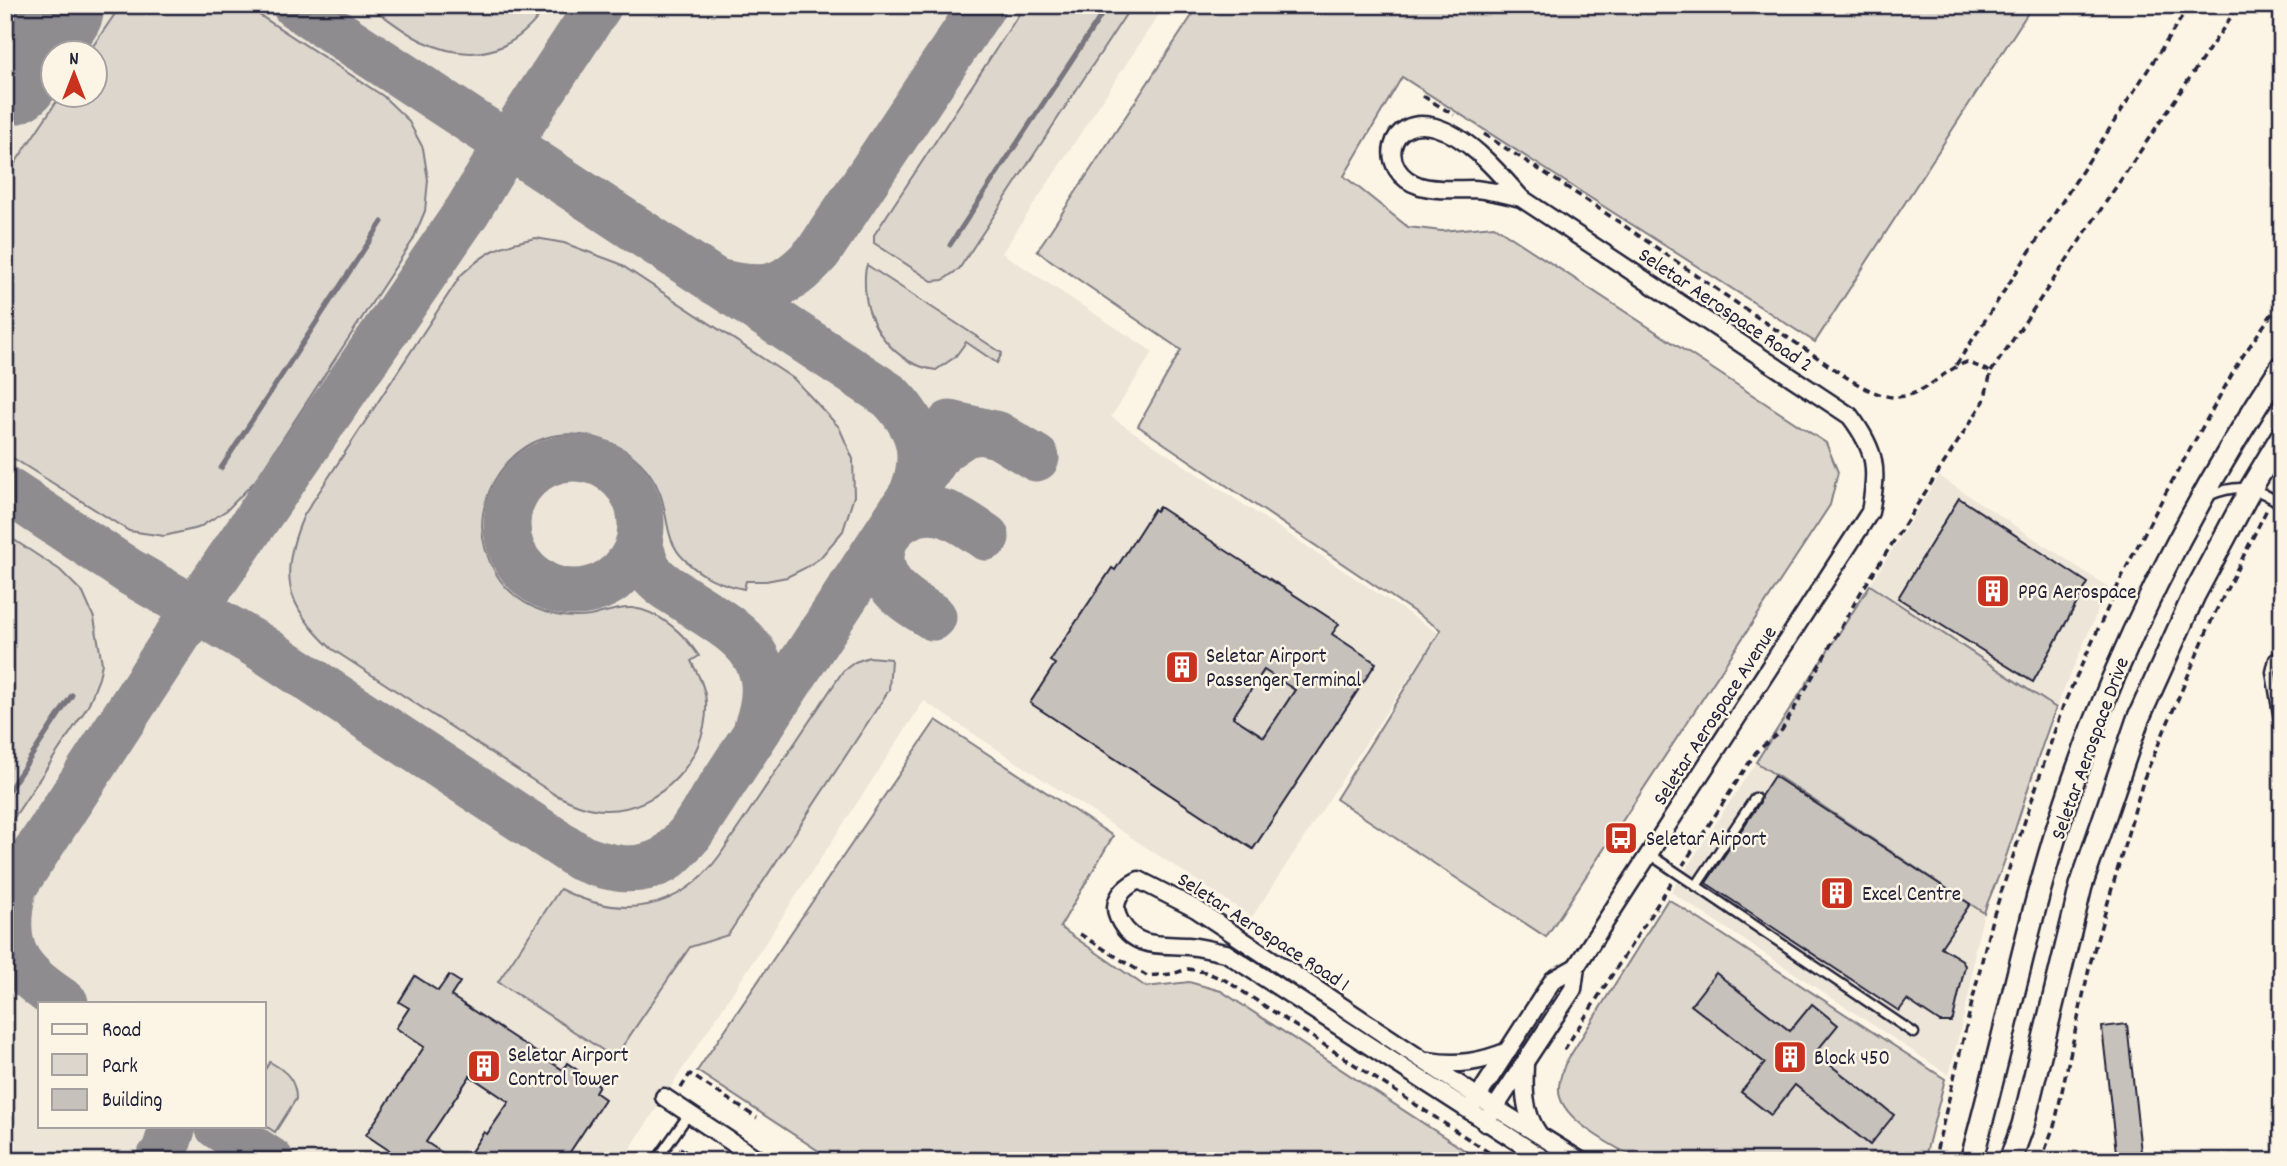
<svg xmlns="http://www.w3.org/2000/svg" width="2287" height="1166" viewBox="0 0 2287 1166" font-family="Dekko,sans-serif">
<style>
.built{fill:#ece5d8;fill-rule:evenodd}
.green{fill:#dcd6cc;stroke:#7f7c84;stroke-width:2}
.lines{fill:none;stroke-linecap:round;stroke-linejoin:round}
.stream{stroke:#78757e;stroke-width:5}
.taxiway{stroke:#8f8c90;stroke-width:47}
.runway{stroke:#8f8c90;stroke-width:117}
.building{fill:#c6c1bb;stroke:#22223b;stroke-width:2;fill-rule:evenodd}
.lane-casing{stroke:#22223b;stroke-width:13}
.street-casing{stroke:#22223b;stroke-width:21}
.secondary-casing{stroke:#22223b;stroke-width:26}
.path{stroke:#22223b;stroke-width:3.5;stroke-dasharray:7 5;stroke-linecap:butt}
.lane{stroke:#fcf5e5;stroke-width:8}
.street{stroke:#fcf5e5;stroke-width:16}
.secondary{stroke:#fcf5e5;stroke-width:21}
.labels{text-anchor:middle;stroke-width:5;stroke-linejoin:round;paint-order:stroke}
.street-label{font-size:21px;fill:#22223b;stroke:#fcf5e5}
.poi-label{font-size:21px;fill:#22223b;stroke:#fcf5e5;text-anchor:start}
</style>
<rect width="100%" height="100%" fill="#fcf5e5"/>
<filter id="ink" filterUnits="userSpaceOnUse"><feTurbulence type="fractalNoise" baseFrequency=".0143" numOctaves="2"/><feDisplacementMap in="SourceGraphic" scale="14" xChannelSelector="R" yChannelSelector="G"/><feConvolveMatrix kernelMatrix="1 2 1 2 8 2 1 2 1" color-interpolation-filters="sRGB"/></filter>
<g filter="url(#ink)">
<g class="built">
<path d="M5,5h1160l-163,248 151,99 -42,65 327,216 -186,284 -328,-216 -302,460h-617zM52,52h42v42h-42zM40,1003h224v123h-224z"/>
<polygon points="1939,476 2108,587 2056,708 1870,585"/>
<polygon points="1756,762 1984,913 1975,949 1970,989 1949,1075 1671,892"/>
</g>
<g class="green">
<polygon points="121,5 244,5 383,96 408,120 423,148 428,180 425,211 413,240 255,481 227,510 198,528 164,536 129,531 5,453 5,178 61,95 94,94 94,52 89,52"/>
<path d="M368,5h179c-31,47 -73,60 -125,36 -19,-9 -36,-24 -54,-36z"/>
<polygon points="1025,5 1132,5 959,269 943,280 932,281 874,243 874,235"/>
<polygon points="1199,5 2033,5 1815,342 1402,77 1344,176 1408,227 1442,231 1494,226 1826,443 1838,472 1830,505 1546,937 1336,799 1441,630 1138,426 1181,350 1037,251"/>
<path d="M536,238l28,5 54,20 176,116 45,48 14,32 1,37 -11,35 -23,27 -15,10 -18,9 -21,4h-20l-2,8c-23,-5 -43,-12 -60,-30 -20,-19 -15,-45 -25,-68 -17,-43 -70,-66 -114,-53 -29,9 -51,35 -59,63 -8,25 -3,49 9,71 20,34 58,49 95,44 14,-3 27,-9 42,-8 28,3 52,26 67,48l-8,5c7,13 14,26 15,41 3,55 -45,109 -101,108 -18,0 -35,-8 -51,-16l-222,-145c-47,-43 -54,-75 -28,-134l157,-240c27,-25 39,-30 75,-37z"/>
<path d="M867,265l135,88 -5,10 -31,-21 -11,15 -19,13c-40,-5 -70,-44 -71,-83 0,-8 -1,-15 2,-22z"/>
<polygon points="5,534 60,570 83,593 94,618 102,663 99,678 88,706 5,831"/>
<path d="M1870,585l186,123c-21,53 -35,107 -54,160 -6,15 -13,29 -18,45l-228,-151z"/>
<path d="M869,657l22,2 -2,31 -161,245 -38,12 -68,100 -6,5 -9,1 -109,-71 62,-93c61,31 119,23 160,-34l123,-184 12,-9z"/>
<polygon points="1264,670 1295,690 1264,737 1233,717"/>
<polygon points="936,720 1113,836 1060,927 1146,987 1189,982 1221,991 1481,1161 834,1161 697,1071"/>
<path d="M1668,899l277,180 -21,82h-280c-24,-10 -77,-38 -84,-64 -3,-11 1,-22 5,-33z"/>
<path d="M270,1062c16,9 26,18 26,37l-21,33 -11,-7v-54z"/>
</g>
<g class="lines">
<g class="stream">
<polyline points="950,245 1108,5"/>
<polyline points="221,468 382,222"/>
<polyline points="5,796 72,695"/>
</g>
<g class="taxiway">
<path d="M295,5l595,391c29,30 38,56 23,96"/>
<path d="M716,282c52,12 68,8 103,-31l164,-246"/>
<polyline points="950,424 998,435 1036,458"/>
<circle cx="574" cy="525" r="67"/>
<path d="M5,489l125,83 129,74 322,212c27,10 53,17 81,3 10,-5 20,-19 28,-27l251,-384 24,-16 16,-3"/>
<path d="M639,543c3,10 6,22 12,30 8,11 20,17 31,24 53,35 101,56 75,130"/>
<path d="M933,617c-14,-9 -31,-18 -42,-32 -27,-36 6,-80 48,-73 17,3 33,16 47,25"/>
<path d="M13,889c-13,61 2,81 52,114"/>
<polyline points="5,900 195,609 468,210 507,145 599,5"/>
<polyline points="218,1126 271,1161"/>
<polyline points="158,1161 165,1151 173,1126"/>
</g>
<polyline class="runway" points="5,67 46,5"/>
</g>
<g class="building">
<polygon points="1959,498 2088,583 2033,682 1898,598"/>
<path d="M1159,507l180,117 -7,10 44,29 -123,186 -223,-146 25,-39 -5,-3 62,-93 3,2 39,-61 2,2zM1264,670l31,20 -31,47 -31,-20z"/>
<polygon points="1774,776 1970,904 1941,947 1962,960 1965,966 1953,1019 1951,1022 1940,1022 1907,1000 1899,1011 1706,883 1760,802 1761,796"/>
<polygon points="1716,973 1790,1031 1812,1004 1838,1025 1815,1053 1894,1115 1870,1145 1795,1085 1771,1115 1741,1092 1765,1063 1691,1005"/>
<polygon points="449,975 460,982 451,996 563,1070 567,1063 599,1085 595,1092 605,1099 564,1161 465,1161 484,1132 487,1134 509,1102 470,1076 426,1142 455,1161 405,1161 366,1135 424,1047 396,1028 409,1008 399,1002 415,976 438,991"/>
<polygon points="2127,1024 2142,1161 2117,1161 2102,1027"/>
</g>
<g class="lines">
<g class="lane-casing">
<g id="lane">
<path d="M2210,495c29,-12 46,-9 72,10"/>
<polyline points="2282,653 2274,659 2271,672 2282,738"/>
<polyline points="1649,854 1914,1033"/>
<polyline points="1696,886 1755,798"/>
<polyline points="656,1161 689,1114"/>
</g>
</g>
<g class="street-casing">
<g id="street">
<path d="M1429,1061c29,5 52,1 79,-10"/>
<path d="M1525,1064c-1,25 -2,47 13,69"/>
<polyline points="664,1097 760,1161"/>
<polyline points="1474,1103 1553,980 1576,967"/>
<path d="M1485,1123l88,-134 3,-22 294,-455c8,-43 7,-60 -20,-96l-329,-218c-23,-26 -52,-61 -86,-71 -48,-13 -59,45 -15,59 17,5 36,3 53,3 17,1 32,5 48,9"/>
<path d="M1547,1161l-321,-208c-12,-2 -25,-6 -38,-7 -26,-2 -52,3 -67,-23 -3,-5 -5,-10 -5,-16 1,-13 12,-22 23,-27l57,29 282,188 103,64"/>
</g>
</g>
<g class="secondary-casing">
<g id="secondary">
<path d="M1971,1161c32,-114 54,-231 90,-344 51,-158 130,-313 221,-451"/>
<polyline points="2010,1161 2023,1125 2081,886 2138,719 2194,595 2251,488 2282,436"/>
</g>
</g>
<g class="path">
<polyline points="1423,96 1454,115"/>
<path d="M1484,134c30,20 60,38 90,58 76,50 149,103 225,153 24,15 69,53 97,52 30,-1 45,-26 71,-35l24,10 -7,29 -123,191 -79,138 -26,22 -73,113"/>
<polyline points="1956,365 2190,5"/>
<polyline points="1991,372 2239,5"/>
<polyline points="1080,934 1147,976 1172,974 1188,969 1205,972 1225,980 1502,1161"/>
<polyline points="1564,1050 1671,883"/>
<polyline points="681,1088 690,1074 757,1118"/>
<polyline points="680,1148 699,1161"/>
<polyline points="1934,1161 1991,923 2063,706 2126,568 2165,494 2240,360 2282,299"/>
<polyline points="2041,1161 2055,1123 2090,964 2144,778 2214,615 2268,507"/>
</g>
<use href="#lane" class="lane"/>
<use href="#street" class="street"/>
<use href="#secondary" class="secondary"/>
</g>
</g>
<defs>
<g id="building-square" transform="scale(1.75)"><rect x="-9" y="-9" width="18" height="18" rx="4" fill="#c8321e" stroke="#fcf5e5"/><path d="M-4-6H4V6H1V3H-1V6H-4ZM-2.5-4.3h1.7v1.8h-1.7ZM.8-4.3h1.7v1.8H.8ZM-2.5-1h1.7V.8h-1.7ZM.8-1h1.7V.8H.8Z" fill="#fff"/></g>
<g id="bus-square" transform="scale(1.75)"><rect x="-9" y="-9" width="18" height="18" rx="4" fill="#c8321e" stroke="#fcf5e5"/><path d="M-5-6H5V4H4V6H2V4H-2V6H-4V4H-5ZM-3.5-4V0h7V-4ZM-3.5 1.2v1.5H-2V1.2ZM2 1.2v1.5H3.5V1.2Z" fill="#fff"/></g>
</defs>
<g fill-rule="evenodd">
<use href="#building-square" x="1993" y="591"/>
<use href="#building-square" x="1182" y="667"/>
<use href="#bus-square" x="1621" y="838"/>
<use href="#building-square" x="1837" y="893"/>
<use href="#building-square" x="1790" y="1057"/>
<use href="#building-square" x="484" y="1066"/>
</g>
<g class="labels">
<g class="street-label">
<text transform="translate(1726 309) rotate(34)" y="7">Seletar Aerospace Road 2</text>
<text transform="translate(1714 715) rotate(-57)" y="7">Seletar Aerospace Avenue</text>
<text transform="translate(2089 748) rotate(-70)" y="7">Seletar Aerospace Drive</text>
<text transform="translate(1264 931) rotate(33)" y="7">Seletar Aerospace Road 1</text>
</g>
<g class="poi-label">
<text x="2018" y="598">PPG Aerospace</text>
<text x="1206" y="662">Seletar Airport<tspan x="1206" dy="24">Passenger Terminal</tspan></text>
<text x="1646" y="845">Seletar Airport</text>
<text x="1862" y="900">Excel Centre</text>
<text x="508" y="1061">Seletar Airport<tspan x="508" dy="24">Control Tower</tspan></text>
<text x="1814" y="1064">Block 450</text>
</g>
</g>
<rect width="2287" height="1166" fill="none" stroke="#fcf5e5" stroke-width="28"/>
<rect x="14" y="14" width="2259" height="1138" fill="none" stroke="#22223b" stroke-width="2.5" filter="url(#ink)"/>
<rect x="38" y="1002" width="228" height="126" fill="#fcf5e5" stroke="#a5a1a1" stroke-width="2"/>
<rect x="52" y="1024" width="35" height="10" fill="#fcf5e5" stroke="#a5a1a1" stroke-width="2"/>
<text x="102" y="1036" font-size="21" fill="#22223b">Road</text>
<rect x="52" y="1054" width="35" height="21" fill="#dcd6cc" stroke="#a5a1a1" stroke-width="2"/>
<text x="102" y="1072" font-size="21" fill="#22223b">Park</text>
<rect x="52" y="1089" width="35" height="21" fill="#c6c1bb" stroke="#a5a1a1" stroke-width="2"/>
<text x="102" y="1106" font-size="21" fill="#22223b">Building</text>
<g transform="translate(74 74)"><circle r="33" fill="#fcf5e5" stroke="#a5a1a1" stroke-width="2"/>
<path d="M0-5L12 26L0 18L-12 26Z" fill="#c8321e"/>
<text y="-10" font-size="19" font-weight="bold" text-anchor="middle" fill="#22223b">N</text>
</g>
</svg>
